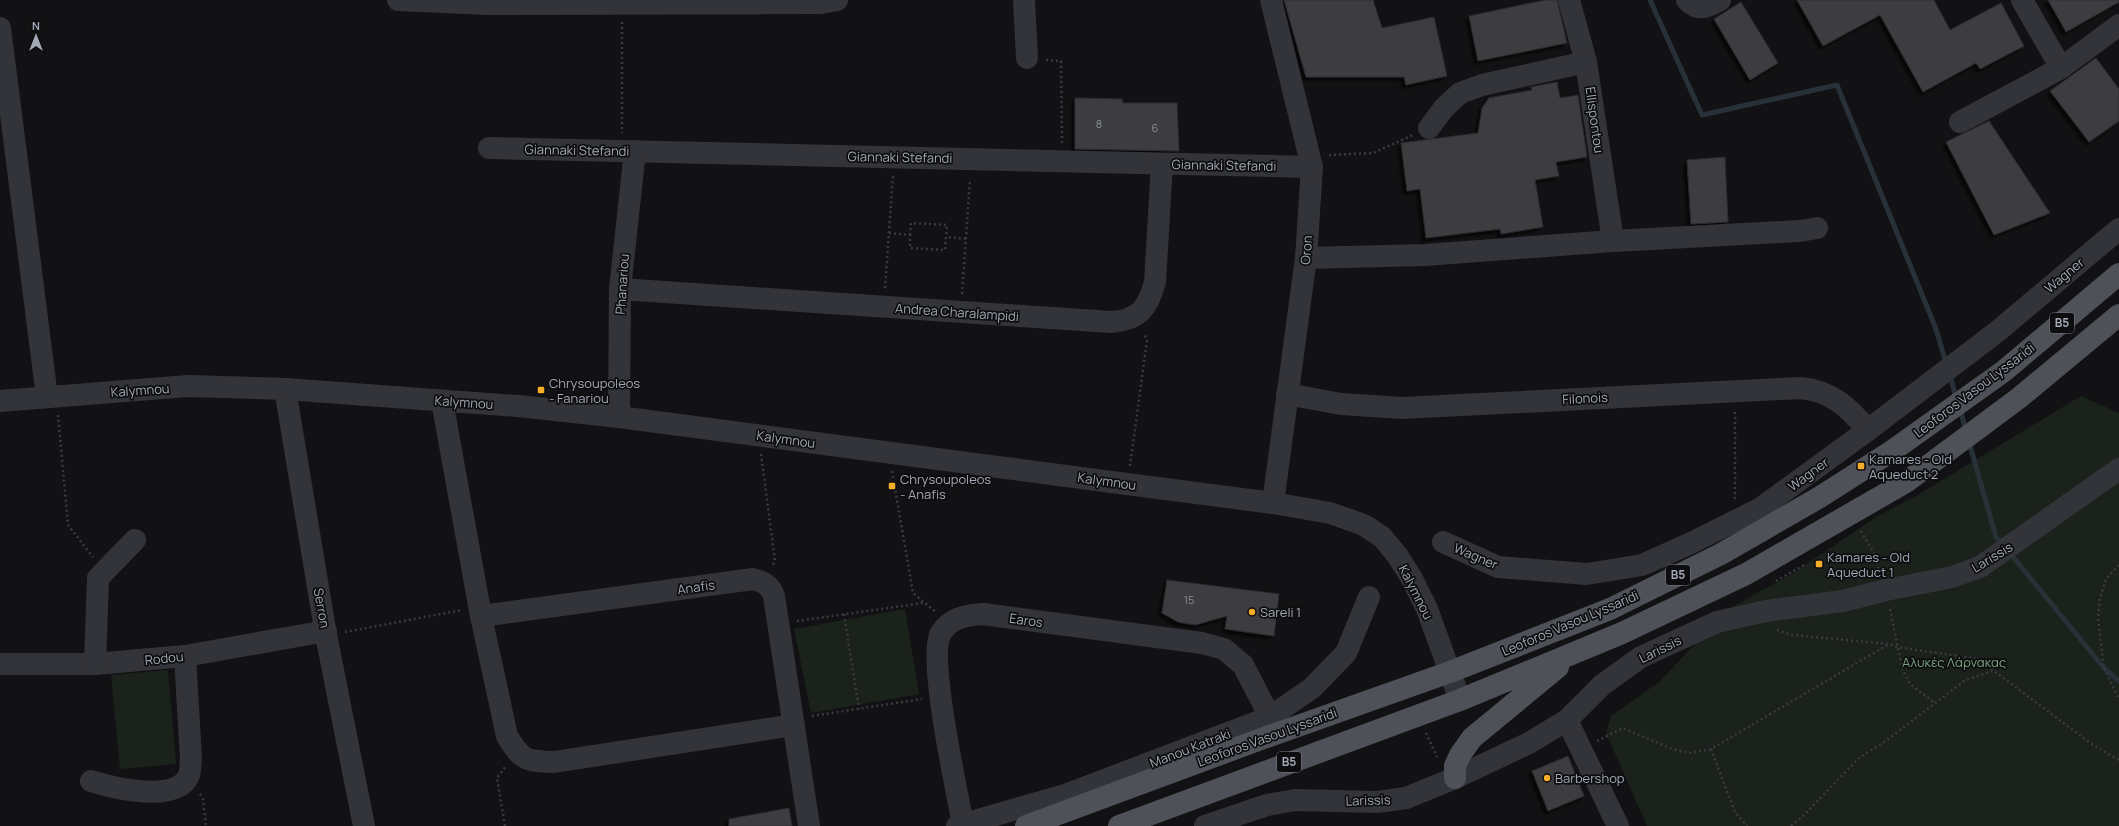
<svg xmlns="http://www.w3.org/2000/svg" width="2119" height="826" viewBox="0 0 2119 826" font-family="Manrope,sans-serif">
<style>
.green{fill:#1a221b}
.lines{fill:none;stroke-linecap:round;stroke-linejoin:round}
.stream{stroke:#283138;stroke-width:5}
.building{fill:#3c3d41;stroke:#2c2c30;filter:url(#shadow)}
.path{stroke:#393b40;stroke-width:2.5;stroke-dasharray:2 3;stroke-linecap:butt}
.minor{stroke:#333439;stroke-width:22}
.major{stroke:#4f5158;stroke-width:22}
.poi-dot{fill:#f6ad28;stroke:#0d0d0f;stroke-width:1.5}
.labels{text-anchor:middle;stroke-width:3.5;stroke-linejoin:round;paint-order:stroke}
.number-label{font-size:11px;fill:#898e98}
.shield{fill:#0d0d0f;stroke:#767a83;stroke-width:1}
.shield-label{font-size:12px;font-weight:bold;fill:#a3a9b5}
.street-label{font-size:13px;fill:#a3a9b5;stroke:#0d0d0f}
.poi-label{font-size:13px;fill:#a3a9b5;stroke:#0d0d0f;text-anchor:start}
.park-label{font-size:13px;fill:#7aa17b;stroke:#0d0d0f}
</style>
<defs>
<filter id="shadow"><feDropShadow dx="-3.5" dy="3.5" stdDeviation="1" flood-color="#0009"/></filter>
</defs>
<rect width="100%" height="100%" fill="#121214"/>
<g class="green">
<polygon points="2081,396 2119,413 2119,826 1647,826 1606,733 1611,716 1659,682 1728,609 1790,575 1878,516 1916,496"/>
<polygon points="905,609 919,694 811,713 794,629"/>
<polygon points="168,670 176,764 120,769 111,675"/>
</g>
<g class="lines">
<g class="stream">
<polyline points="1650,0 1702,115 1837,85 1936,329 1946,363"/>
<polyline points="1950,375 1956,398"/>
<polyline points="1960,409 1966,431"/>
<polyline points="1969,442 1996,537 2002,544"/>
<polyline points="2009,552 2104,668 2119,681"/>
</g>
</g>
<g class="building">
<polygon points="1284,0 1373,0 1382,28 1434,17 1447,76 1406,85 1404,77 1306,77"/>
<polygon points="1545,0 1557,0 1567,43 1478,61 1469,16"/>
<polygon points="1797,0 1934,0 1950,30 2001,3 2024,46 1980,69 1976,63 1923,92 1880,15 1823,46"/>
<polygon points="2048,0 2119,0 2119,2 2066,32"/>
<polygon points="1741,2 1778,63 1750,80 1714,19"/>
<polygon points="2096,58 2119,89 2119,121 2089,142 2050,91"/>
<polygon points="1557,82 1560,98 1578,95 1587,157 1556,162 1559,176 1535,180 1543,227 1501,234 1500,229 1426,238 1420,189 1407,191 1401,143 1478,133 1482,108 1489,98 1532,90 1531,87"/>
<polygon points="1075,98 1122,99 1123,103 1177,103 1179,151 1075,149"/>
<polygon points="1989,121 2050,213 1994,235 1946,142"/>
<polygon points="1725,157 1728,222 1691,224 1687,160"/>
<polygon points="1167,580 1279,594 1274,636 1225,629 1227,616 1195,625 1178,622 1162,613"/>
<polygon points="1568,756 1584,796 1548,811 1532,771"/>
<polygon points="789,808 792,826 729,826 729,819"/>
</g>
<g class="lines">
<g class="path">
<polyline points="622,22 622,133"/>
<polyline points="1046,60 1061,61 1062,143"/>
<polyline points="1329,155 1373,153 1413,135"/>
<polyline points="889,233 910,235 910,248 945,250 946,237 966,239"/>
<polyline points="910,235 911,223 947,225 946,237"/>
<polyline points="885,288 893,176"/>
<polyline points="962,294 970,179"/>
<polyline points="58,415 68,525 93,557"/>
<polyline points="761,454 775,561 772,566"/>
<polyline points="1130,466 1147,340 1144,333"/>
<polyline points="892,471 913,593 936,612"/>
<polyline points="1735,499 1735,410"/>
<polyline points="1861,531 1874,553 1880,573"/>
<polyline points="2119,565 2106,579 2100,598 2098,618 2104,668 2119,699"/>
<polyline points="1776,581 1806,564"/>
<polyline points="1890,609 1902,668 1910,684 1935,703"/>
<polyline points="844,614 859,709"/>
<polyline points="797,621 923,603"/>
<polyline points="1777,630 1792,635 1889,644 1897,647 1978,659 2090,743 2119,760"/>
<polyline points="345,632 462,610"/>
<polyline points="812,716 922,699"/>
<polyline points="1426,733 1437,757"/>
<polyline points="1597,741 1623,728 1672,749 1691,753 1711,749 1889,644"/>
<polyline points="1711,749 1735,812 1747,826"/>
<polyline points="200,794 203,799 206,826"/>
<polyline points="505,826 497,778 506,766"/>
<polyline points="1791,826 1804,815 1859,758 1887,740 1964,681 1992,671"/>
</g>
<g class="minor">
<polyline points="398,0 487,4 821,3 837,0"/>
<polyline points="1024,0 1027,58"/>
<polyline points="1271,0 1312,167 1306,258 1273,503"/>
<polyline points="1569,0 1586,62 1613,241"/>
<path d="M1687,0c11,12 21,7 33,0"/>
<polyline points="2022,0 2061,68"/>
<polyline points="0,28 47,397"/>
<polyline points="1960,122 2061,68 2119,25"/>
<polyline points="1429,128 1444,108 1460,93 1482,85 1586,62"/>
<polyline points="489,148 1312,167"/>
<polyline points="1306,258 1425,255 1613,241 1800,231 1817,228"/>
<path d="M620,289l491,33c28,-2 37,-14 44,-40l7,-118"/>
<polyline points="285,389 326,635 364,826"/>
<path d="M1287,394l54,10 61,4 399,-20c31,3 48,20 67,42"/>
<polyline points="0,401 188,386 285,389 518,406 619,417 1127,484 1273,503 1330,513 1364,525 1382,537 1397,555 1411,577 1427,609 1460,700"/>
<path d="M442,401l39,215 26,120c15,25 19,25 47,26l240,-37"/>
<polyline points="619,417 620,289 635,151"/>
<polyline points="1443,542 1498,567 1587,574 1642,565 1691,543 1761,508 1868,430 1998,331 2119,229"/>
<path d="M481,616l272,-37c11,3 17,6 21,17l35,230"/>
<polyline points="0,664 95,664 185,656 326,631"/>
<polyline points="95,664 98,578 135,540"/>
<polyline points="1567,720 1618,826"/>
<path d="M91,781c22,7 86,23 98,-6 2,-5 1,-11 2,-16l-6,-103"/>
<path d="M963,824c-6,-32 -36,-168 -22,-191 9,-15 25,-18 42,-19l219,29 22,6 19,16 27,52"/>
<polyline points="957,826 1065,795 1270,717 1312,688 1346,653 1369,597"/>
<polyline points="1205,826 1267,805 1295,800 1377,802 1406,798 1455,778 1529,743 1567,720 1602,685 1641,657 1717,622 1766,611 1843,601 1886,590 1952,577 1980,567 2119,469"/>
</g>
<g class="major">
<polyline points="1455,778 1455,766 1460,755 1472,738 1558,667"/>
<polyline points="1026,826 1261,739 1450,672 1610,609 1721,554 1820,497 1892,451 2004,371 2119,274"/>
<polyline points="1119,826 1460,700 1622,633 1746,574 1906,482 2019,398 2119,315"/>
</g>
</g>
<g class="poi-dot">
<rect x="537" y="386" width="8" height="8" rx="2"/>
<rect x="1857" y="462" width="8" height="8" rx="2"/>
<rect x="888" y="482" width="8" height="8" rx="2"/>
<rect x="1815" y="560" width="8" height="8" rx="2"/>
<circle cx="1252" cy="612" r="4"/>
<circle cx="1547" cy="778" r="4"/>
</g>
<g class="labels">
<g class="number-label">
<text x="1099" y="128">8</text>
<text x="1155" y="132">6</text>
<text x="1189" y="604">15</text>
</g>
<g class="shield">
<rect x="2050" y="313" width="24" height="20" rx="3"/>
<rect x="1666" y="565" width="24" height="20" rx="3"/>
<rect x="1277" y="752" width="24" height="20" rx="3"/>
</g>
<g class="shield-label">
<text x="2062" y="327">B5</text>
<text x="1678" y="579">B5</text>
<text x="1289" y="766">B5</text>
</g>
<g class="street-label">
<text transform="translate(1595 120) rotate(82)" y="5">Ellispontou</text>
<text transform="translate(577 150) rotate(1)" y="5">Giannaki Stefandi</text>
<text transform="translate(900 157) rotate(1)" y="5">Giannaki Stefandi</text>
<text transform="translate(1224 165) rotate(1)" y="5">Giannaki Stefandi</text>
<text transform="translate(1306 250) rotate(-85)" y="5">Oron</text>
<text transform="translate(2064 275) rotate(-40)" y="5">Wagner</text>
<text transform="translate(622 284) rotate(-86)" y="5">Phanariou</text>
<text transform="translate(957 312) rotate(4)" y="5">Andrea Charalampidi</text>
<text transform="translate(140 390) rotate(-4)" y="5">Kalymnou</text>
<text transform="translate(1974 390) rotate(-37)" y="5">Leoforos Vasou Lyssaridi</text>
<text transform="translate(1585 398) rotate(-3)" y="5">Filonois</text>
<text transform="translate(464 402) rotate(4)" y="5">Kalymnou</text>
<text transform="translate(786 439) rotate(8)" y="5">Kalymnou</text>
<text transform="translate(1808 474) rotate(-36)" y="5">Wagner</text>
<text transform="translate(1107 481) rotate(8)" y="5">Kalymnou</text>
<text transform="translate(1476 556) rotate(23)" y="5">Wagner</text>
<text transform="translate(1992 557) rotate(-31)" y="5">Larissis</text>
<text transform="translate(696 587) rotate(-8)" y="5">Anafis</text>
<text transform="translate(1416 592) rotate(63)" y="5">Kalymnou</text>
<text transform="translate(322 608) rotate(80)" y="5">Serron</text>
<text transform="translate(1026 620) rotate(8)" y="5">Earos</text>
<text transform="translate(1570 623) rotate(-23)" y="5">Leoforos Vasou Lyssaridi</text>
<text transform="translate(1660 649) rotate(-26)" y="5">Larissis</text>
<text transform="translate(164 658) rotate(-6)" y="5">Rodou</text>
<text transform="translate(1267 737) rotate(-20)" y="5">Leoforos Vasou Lyssaridi</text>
<text transform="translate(1190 748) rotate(-21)" y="5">Manou Katraki</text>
<text transform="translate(1368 800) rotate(-2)" y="5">Larissis</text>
</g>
<g class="poi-label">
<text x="549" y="388">Chrysoupoleos<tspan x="549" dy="15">- Fanariou</tspan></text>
<text x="1869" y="464">Kamares - Old<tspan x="1869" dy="15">Aqueduct 2</tspan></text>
<text x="900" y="484">Chrysoupoleos<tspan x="900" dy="15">- Anafis</tspan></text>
<text x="1827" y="562">Kamares - Old<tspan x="1827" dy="15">Aqueduct 1</tspan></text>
<text x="1260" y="617">Sareli 1</text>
<text x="1555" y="783">Barbershop</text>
</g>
<g class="park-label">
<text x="1954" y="667">Αλυκές Λάρνακας</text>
</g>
</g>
<g transform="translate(36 36)" stroke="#0d0d0f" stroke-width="3" paint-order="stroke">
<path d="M0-3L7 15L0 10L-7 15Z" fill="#a3a9b5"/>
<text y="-6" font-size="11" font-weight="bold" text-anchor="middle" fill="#a3a9b5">N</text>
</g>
</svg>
